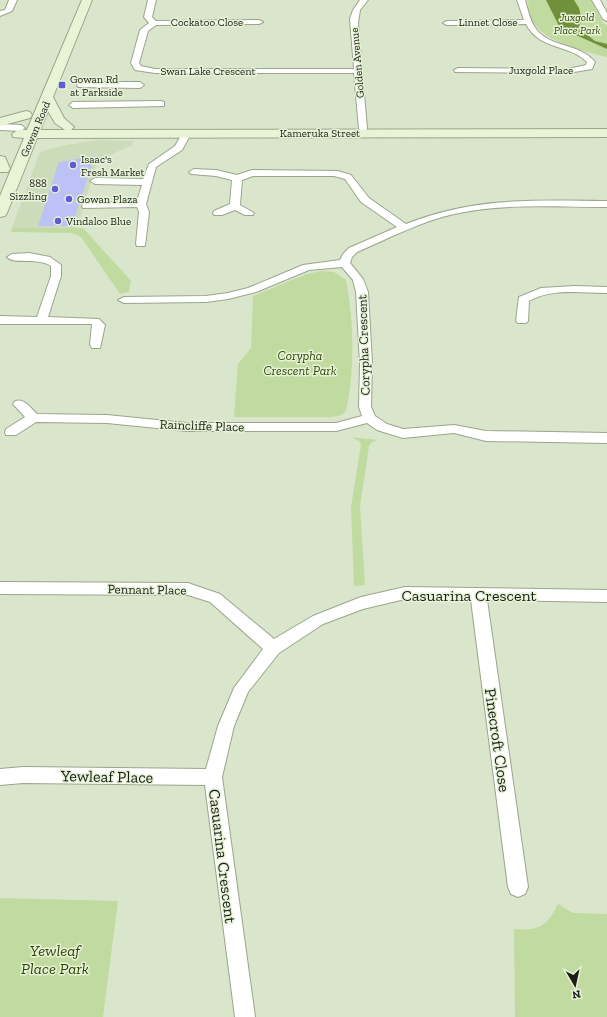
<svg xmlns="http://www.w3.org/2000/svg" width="607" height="1017" viewBox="0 0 607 1017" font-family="'Zilla Slab',serif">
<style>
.built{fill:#ccdbba}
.green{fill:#c1daa0}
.water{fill:#70913a}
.building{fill:#bcc2f6}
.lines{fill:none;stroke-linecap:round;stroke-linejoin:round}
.street-casing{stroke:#9aa58c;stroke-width:2}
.secondary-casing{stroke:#9aa58c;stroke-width:2}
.street{fill:#fff;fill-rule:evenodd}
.secondary{fill:#e8f4d5;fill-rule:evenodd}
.poi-dot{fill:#5d5cd4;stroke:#e7f3d8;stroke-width:1.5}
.labels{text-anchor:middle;stroke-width:3;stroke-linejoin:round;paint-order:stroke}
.far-park-label{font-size:11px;font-style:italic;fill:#304502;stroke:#e7f3d8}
.far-street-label{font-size:11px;fill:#1a1e15;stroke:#e7f3d8}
.far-poi-label{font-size:11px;fill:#1a1e15;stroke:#e7f3d8;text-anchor:start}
.street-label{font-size:13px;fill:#1a1e15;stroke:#e7f3d8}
.park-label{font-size:13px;font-style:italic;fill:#304502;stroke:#e7f3d8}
.near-street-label{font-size:16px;fill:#1a1e15;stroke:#e7f3d8}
.near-park-label{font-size:16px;font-style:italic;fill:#304502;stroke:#e7f3d8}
</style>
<rect width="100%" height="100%" fill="#dae6cb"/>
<polygon class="built" points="96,140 133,141 132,145 97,161 77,228 12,228 40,152 61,146"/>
<g class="green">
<path d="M527,0h64l12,23 4,2v32c-21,-5 -64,-15 -74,-36 -3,-6 -4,-14 -6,-21z"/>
<polygon points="12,228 83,228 131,281 129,292 120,294 81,237 72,233 11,232"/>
<path d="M321,271l13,1 12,8c8,41 9,90 0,131l-4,4 -10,2h-98l4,-53 13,-16 2,-52 54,-22z"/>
<polygon points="351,437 378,440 372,442 369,446 360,507 365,585 354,586 351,507 361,444 359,441"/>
<polygon points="0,898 118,901 103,1017 0,1017"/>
<path d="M558,904l15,9 34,1v103h-92l-1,-88c26,2 33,-3 44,-25z"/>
</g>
<g class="water">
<polygon points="546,0 574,0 579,8 582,20 578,28 564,30 559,26"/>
<polygon points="581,30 595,41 607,44 607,49 567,31"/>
</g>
<polygon class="building" points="95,156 72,226 38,226 59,162"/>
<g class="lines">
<g class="street-casing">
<g id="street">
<polygon points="9,0 17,0 12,11 0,16 0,11 5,10"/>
<polygon points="148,0 156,0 152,17 156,21 259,20 263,22 259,24 156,25 148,31 139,63 141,66 155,69 354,69 350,19 353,10 360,0 368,0 360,10 358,23 367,129 363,132 359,129 354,73 155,73 135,70 131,63 140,30 149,23 144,17"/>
<path d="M517,0h8c3,10 5,21 11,29 14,19 44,14 59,33l-3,7 -24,4 -113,-1 -1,-2 4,-2 110,1 18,-4 1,-3c-18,-18 -48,-12 -61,-38l-79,1 -4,-2 4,-2 77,-1z"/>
<polygon points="592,0 600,0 607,13 607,21 603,19"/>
<polygon points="81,82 140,82 144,85 140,88 78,87 77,85"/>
<polygon points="161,101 164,102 164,106 73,108 69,105 73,102"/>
<polygon points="0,124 21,125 25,128 21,131 0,130"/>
<polygon points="186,131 191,134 182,150 156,167 146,204 149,212 145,246 137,246 136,244 139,212 137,207 83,208 82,206 83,204 87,203 137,201 142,185 95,184 90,181 95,178 143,179 149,164 175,146 183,132"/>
<path d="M194,169l22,1 21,5 15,-5 86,1 13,4 18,23 37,26c67,-27 130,-24 201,-23v6c-49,0 -100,-4 -148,6 -36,7 -69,25 -102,39l-5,5 -2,6 13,16 5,13 4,71 -1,44 4,9 12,8 16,5 51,-4 32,6 121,2v10l-121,-2 -32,-8 -51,5 -26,-8 -10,-7 -31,8h-149l-80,-8 -71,-1 -20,13h-10l-1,-3 1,-3 19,-12 -12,-13 2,-3c9,-3 15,6 22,13l70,1 80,8h149l26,-7 -3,-9 1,-44 -4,-71 -3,-12 -11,-13 -33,3 -53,22 -28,7 -22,3 -82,1 -6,-3 6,-3 82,-1 22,-3 20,-5 55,-23 37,-5 3,-6 6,-6 48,-21 -36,-25 -16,-23 -11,-3h-81l-11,4 -2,25 14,8 -1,2h-8l-10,-5 -13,5h-8l-1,-2 1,-2 16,-7 2,-24 -16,-4 -25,-2 -2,-2z"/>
<path d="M29,253l21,4 11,8v11l-13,41 51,2 6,6 -5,23h-8l-2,-3 2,-21h-92v-8l37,1 14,-41v-10c-13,-9 -37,-1 -44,-9l5,-3z"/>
<path d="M575,286l32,1v6c-26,0 -55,-5 -78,8l-1,20 -2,2h-8l-2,-2 3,-24 22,-9z"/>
<polygon points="0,582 188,583 220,594 274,639 313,616 361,597 405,587 607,590 607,602 487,600 528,887 525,894 518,897 511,894 508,887 471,600 405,599 363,609 323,624 279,653 248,692 234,726 222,777 255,1017 235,1017 205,785 23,783 0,785 0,769 23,767 206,769 218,726 234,688 263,649 210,602 188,595 0,594"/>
</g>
</g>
<g class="secondary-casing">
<g id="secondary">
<path d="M82,0h10l-39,97 11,21 10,9 -3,3 536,-1v8l-570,1 -30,75 -2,3 -5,1v-21l24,-58 -11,-1 -1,-3 6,-4h9zM48,111l7,12 10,7h-25z"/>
<polygon points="26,111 30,112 32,115 30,118 0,126 0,118"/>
<polygon points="0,156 5,157 10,169 8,172 0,172"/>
</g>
</g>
<use href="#street" class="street"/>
<use href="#secondary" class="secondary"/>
</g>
<g class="poi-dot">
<rect x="58" y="81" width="8" height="8" rx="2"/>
<circle cx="73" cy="165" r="4"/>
<circle cx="55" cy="189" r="4"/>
<circle cx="69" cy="199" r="4"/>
<circle cx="58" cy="221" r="4"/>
</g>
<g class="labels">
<g class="far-park-label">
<text x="577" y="21">Juxgold<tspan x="577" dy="13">Place Park</tspan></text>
</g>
<g class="far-street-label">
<text x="207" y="26">Cockatoo Close</text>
<text x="488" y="26">Linnet Close</text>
<text transform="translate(357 63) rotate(-95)" y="4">Golden Avenue</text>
<text x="541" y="74">Juxgold Place</text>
<text x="208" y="75">Swan Lake Crescent</text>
<text transform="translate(35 129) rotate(-67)" y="4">Gowan Road</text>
<text x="320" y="137">Kameruka Street</text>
</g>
<g class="far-poi-label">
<text x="70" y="83">Gowan Rd<tspan x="70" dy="13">at Parkside</tspan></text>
<text x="81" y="163">Isaac's<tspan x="81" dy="13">Fresh Market</tspan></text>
<text x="47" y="187" text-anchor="end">888<tspan x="47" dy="13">Sizzling</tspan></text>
<text x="77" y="203">Gowan Plaza</text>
<text x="66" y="225">Vindaloo Blue</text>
</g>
<g class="street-label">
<text transform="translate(363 345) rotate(-92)" y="5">Corypha Crescent</text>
<text transform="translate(202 425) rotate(2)" y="5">Raincliffe Place</text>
<text transform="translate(147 589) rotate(1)" y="5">Pennant Place</text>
</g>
<g class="park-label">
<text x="300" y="360">Corypha<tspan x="300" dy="15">Crescent Park</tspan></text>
</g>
<g class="near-street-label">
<text x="469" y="601">Casuarina Crescent</text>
<text transform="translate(498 740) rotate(82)" y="6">Pinecroft Close</text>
<text transform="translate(107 776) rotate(1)" y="6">Yewleaf Place</text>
<text transform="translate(223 856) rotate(83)" y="6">Casuarina Crescent</text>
</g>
<g class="near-park-label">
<text x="55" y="956">Yewleaf<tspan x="55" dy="18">Place Park</tspan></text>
</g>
</g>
<g transform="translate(575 985) rotate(171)" stroke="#e7f3d8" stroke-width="3" paint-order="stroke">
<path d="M0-3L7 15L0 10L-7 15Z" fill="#1a1e15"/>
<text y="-6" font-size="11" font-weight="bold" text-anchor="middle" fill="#1a1e15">N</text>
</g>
</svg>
